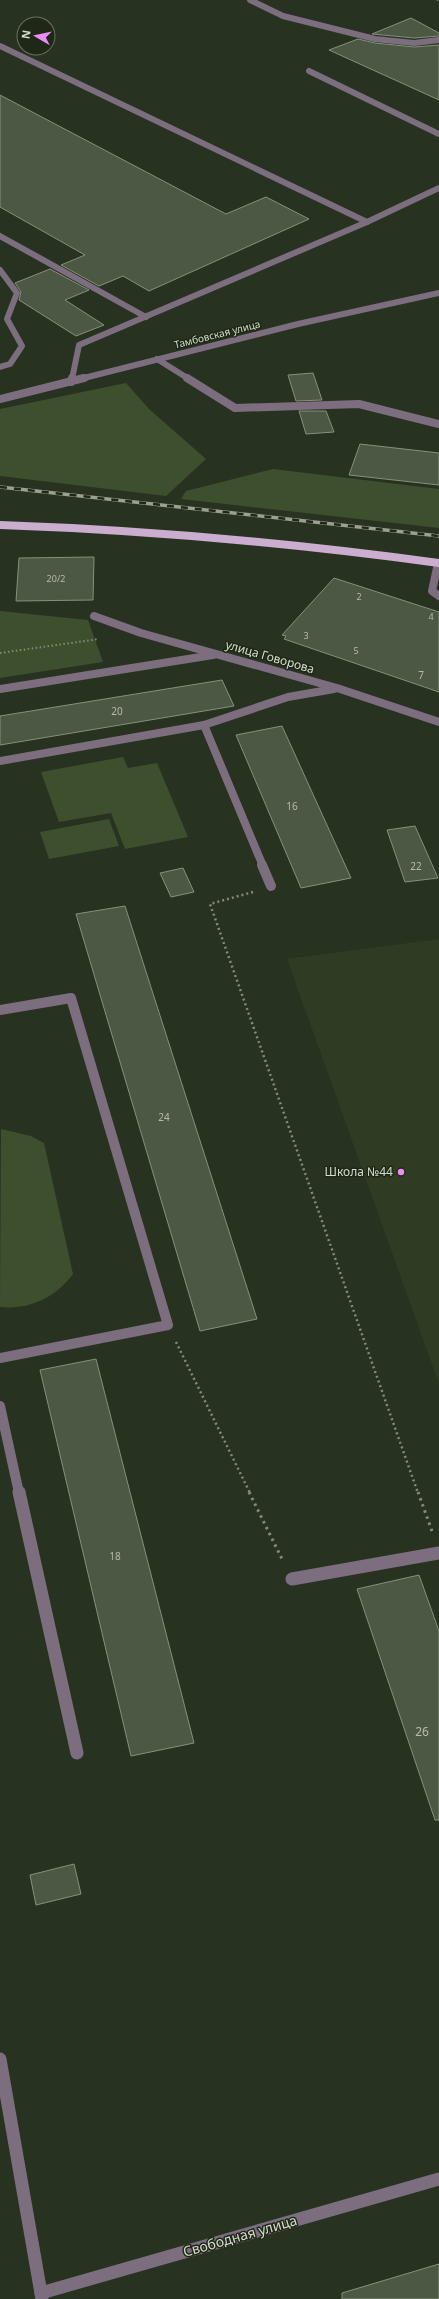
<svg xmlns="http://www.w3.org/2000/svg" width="439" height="2299" viewBox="0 0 439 2299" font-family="'Noto Sans',sans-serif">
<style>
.built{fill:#2f3c23}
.green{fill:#3e4f2e}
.building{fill:#4d5844;stroke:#84917b}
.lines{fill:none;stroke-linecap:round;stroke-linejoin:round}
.path-far3{stroke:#828b7c;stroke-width:1.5;stroke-dasharray:1 2;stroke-linecap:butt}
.path-far2{stroke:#828b7c;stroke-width:2;stroke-dasharray:1.5 2.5;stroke-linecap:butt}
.path-far1{stroke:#828b7c;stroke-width:2.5;stroke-dasharray:2 3;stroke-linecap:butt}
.path{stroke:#828b7c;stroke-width:3;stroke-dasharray:2.5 4;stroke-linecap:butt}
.minor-far3{stroke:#7d6e7f;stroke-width:6}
.minor-far2{stroke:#7d6e7f;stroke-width:8}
.minor-far1{stroke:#7d6e7f;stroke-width:10}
.minor{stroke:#7d6e7f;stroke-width:13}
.major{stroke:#cbadcf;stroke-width:8}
.rail-casing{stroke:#99a193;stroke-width:3.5}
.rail{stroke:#1f2816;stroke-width:2.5;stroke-dasharray:7;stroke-linecap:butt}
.poi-dot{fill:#ec8cfa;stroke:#1f2816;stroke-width:1.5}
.labels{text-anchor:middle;stroke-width:3;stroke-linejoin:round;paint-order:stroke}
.far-number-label{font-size:9px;fill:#b3bbad}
.far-street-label{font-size:10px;fill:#d5dcd0;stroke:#1f2816}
.number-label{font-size:10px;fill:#b3bbad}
.street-label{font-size:12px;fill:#d5dcd0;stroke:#1f2816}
.poi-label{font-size:12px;fill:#d5dcd0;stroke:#1f2816;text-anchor:end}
.near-number-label{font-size:12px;fill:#b3bbad}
.near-street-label{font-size:14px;fill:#d5dcd0;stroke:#1f2816}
</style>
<rect width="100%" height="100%" fill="#283220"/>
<polygon class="built" points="439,939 439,1384 287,959"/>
<g class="green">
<polygon points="126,383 149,409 206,459 166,496 0,476 0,409"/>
<polygon points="273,469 439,489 439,528 181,499 186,491"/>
<polygon points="0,611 88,620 103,662 0,678"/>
<polygon points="123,757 128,768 157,763 188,837 125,849 111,813 59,822 41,772"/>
<polygon points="109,819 119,846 49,859 40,832"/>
<path d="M1,1129l30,7 13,7 29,131c-17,23 -43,36 -73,33z"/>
</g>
<g class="building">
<polygon points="411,18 439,33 439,36 414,38 372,34"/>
<polygon points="358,39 375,43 414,47 439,45 439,100 329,50"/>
<polygon points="0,95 226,214 266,197 309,219 149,291 123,276 99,286 61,265 85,255 0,207"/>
<polygon points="50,269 89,290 65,300 104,325 76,336 19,300 21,292 15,283"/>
<polygon points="313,373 322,400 296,401 288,375"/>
<polygon points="299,411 326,411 334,432 306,434"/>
<polygon points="360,444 439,453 439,485 349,475"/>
<polygon points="94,557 93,600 16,601 19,558"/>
<polygon points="334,578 439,612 439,692 284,639 286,636 282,635"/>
<polygon points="222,680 234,706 0,745 0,716"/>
<polygon points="282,726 351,878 301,888 236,735"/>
<polygon points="415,826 438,878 405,882 387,830"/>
<polygon points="183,868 194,892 171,897 160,873"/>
<polygon points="125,906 257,1319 200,1331 76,914"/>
<polygon points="96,1359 194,1743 131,1756 40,1370"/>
<polygon points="419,1575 439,1631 439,1820 435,1820 357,1589"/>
<polygon points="74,1864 81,1894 36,1905 30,1875"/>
<polygon points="439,2264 439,2299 342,2299 342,2293"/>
</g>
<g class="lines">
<polyline class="path-far3" points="437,0 439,2"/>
<polyline class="path-far2" points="0,653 99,639"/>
<g class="path-far1">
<polyline points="253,892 210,904 418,1493"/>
<polyline points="176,1342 250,1493"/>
</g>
<g class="path">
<polyline points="249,1492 283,1561"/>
<polyline points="418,1492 433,1534"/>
</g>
<g class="minor-far3">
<polyline points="250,0 283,16 375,39 414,43 439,40"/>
<polyline points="0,46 367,222"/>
<polyline points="309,71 439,134"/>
<polyline points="0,236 146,317"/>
<polyline points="0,270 17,293 7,319 22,346 10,364 0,367"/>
<polyline points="157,359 189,379"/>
<polyline points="72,379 79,345 367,222 439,188"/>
<polyline points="80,379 298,324 439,293"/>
</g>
<g class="minor-far2">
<polyline points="187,378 235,408 359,404 439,424"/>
<polyline points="71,382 72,378"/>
<polyline points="0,399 84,378"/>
<polyline points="438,563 432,591 439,596"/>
<polyline points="94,616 141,633 337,688 439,722"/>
<polyline points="0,689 213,655"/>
<polyline points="204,725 263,866"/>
<polyline points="0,761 204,725 288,697 334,689"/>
</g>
<g class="minor-far1">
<polyline points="262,865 271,886"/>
<polyline points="0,1010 71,998 168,1325 0,1358"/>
<polyline points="0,1406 19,1493"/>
</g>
<g class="minor">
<polyline points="19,1492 77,1753"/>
<polyline points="292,1579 439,1553"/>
<polyline points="0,2059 42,2299"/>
<polyline points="41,2293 439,2179"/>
</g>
<path class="major" d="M0,525c147,5 293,18 439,38"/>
<g class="rail-casing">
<polyline id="rail" points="0,487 439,536"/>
</g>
<use href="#rail" class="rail"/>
</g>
<circle class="poi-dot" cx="401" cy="1172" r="4"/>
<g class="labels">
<g class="far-number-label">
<text x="56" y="582">20/2</text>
<text x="359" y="600">2</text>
<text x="431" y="620">4</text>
<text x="306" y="639">3</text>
<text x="356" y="654">5</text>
</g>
<g class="far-street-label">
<text transform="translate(217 334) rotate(-14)" y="4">Тамбовская улица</text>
</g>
<g class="number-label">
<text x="421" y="679">7</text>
<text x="117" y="715">20</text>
<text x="292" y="810">16</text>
<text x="416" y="870">22</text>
<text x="164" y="1121">24</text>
<text x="115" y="1560">18</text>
</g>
<g class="street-label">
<text transform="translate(270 657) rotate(16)" y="4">улица Говорова</text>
</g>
<g class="poi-label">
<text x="393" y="1176">Школа №44</text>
</g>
<g class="near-number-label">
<text x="422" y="1736">26</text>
</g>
<g class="near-street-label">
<text transform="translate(240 2236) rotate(-16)" y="5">Свободная улица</text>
</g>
</g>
<g transform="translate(36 36) rotate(279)"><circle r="19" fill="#1f2816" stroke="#687060"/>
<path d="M0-3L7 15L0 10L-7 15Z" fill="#ec8cfa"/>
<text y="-6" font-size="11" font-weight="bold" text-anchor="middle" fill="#d5dcd0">N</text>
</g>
</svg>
